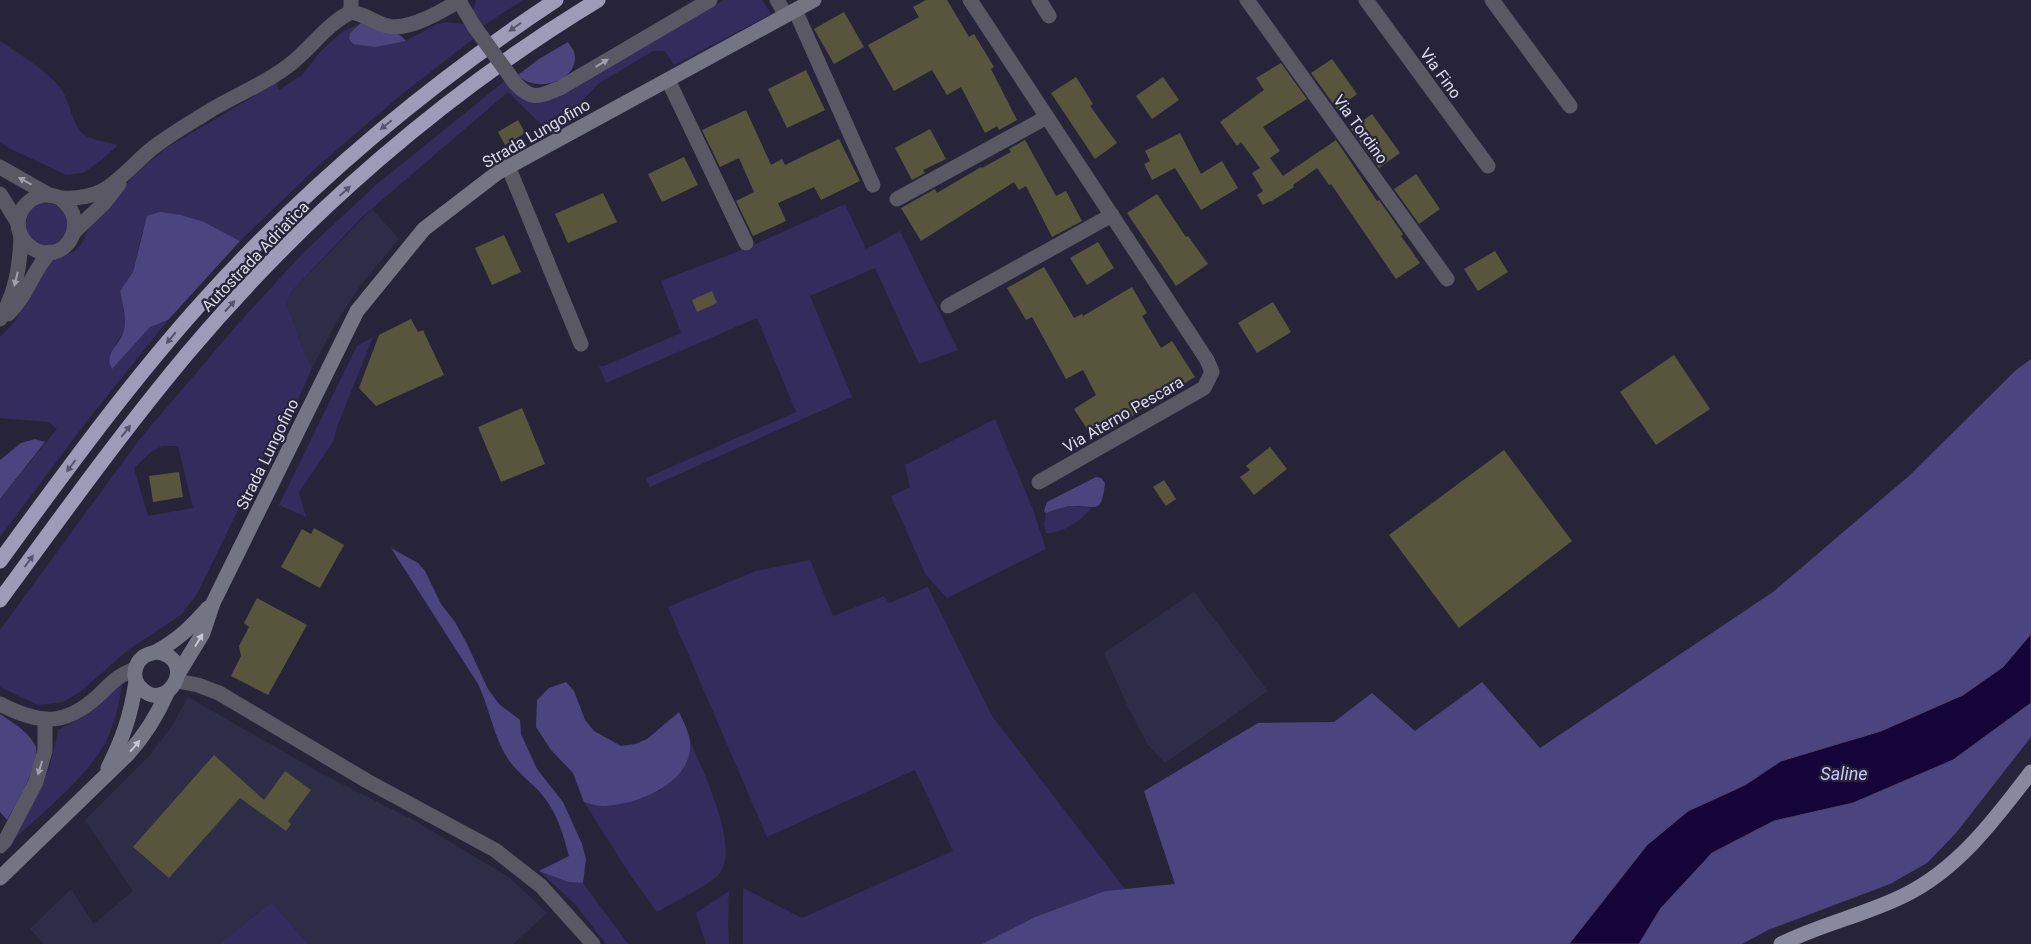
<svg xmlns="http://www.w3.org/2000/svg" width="2031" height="944" viewBox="0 0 2031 944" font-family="Roboto,sans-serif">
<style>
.built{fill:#2f2c48}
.green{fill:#342c5d;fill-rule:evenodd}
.forest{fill:#4c447e}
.water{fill:#140439;stroke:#50446e}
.building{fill:#57563c}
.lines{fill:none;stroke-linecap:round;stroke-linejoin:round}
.street{stroke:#595864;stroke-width:15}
.secondary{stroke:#757485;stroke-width:15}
.primary{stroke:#8a889f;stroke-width:15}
.highway{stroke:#9d9bb7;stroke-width:15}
.street-bridge{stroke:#595864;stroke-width:15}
.oneway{fill:#56546c}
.oneway2{fill:#a1a0ae}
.oneway3{fill:#c7c6d6}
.labels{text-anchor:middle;stroke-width:4.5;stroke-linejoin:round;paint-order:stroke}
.street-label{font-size:16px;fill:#dcdbea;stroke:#27243a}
.water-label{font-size:18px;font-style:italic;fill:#cac6fc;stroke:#27243a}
</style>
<rect width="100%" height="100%" fill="#27243a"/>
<g class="built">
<polygon points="372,209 399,239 362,283 337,321 312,368 303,350 287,304 291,292"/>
<polygon points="1194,592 1268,691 1165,763 1148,745 1128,707 1104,653"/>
<polygon points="188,697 326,776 417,822 510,878 547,913 513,944 308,944 272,902 219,944 44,944 30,929 71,889 94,924 133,891 85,820 150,755 172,726"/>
</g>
<g class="green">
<polygon points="476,0 523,0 481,27 473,11"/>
<path d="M724,0h38l9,14 -97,51 -9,-14h-12l-55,33 -19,20 -3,6 -1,9 -25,14 -42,-41 -146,125 -71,75 -4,12 16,46 9,18 -26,58 -14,14 -75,154 -16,21 -53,35 -47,41 -18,11 -25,3 -38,-18v-57l139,-190 98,-115 66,-72 74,-69 129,-104 37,20 16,-3zM162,446h16l15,62 -45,8 -14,-48 18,-17z"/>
<path d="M446,22c17,3 19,-2 31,14l-75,58 -81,69 -81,78 -36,-19 -61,7 -10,43 -13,19 5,28 -1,13 -9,13 -4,24 39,-42 18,-7 -81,101 -87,116v-38l57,-70 -8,-7 -49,-4v-81l12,-12 15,-22 15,-35 12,-8 21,-9 6,-6 8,-17 48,-56 28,-23 111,-66 3,7 23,-15 19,-24 21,-19 17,-8 -9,9 -1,6 4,5 53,-3 31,-17z"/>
<path d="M0,41c20,13 42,27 58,44 13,13 13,45 30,52 9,4 20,5 30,8l-18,16 -17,12 -17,2 -57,-27 -9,-6z"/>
<circle cx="47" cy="224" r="21"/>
<polygon points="845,204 866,249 900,231 958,350 919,364 875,268 810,296 852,397 650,487 646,478 796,412 757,318 606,383 599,366 604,366 681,333 661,281 747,248"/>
<polygon points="373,337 337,427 333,442 299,492 306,517 279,505 357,346"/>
<polygon points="995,419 1032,507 1046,549 947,598 926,575 891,496 910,487 905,465"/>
<path d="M1073,506l18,2c-8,12 -30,26 -45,25l-2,-8 2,-12 18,-6z"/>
<polygon points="810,560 833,616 884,596 889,603 928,587 992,716 1125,889 1105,891 1035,917 982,944 743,944 743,888 802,918 953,851 915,770 767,837 668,607 756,571"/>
<path d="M122,683c-3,20 -6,38 -15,56 -16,36 -73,81 -103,109 29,-43 45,-65 54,-118l23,-12z"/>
<path d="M690,741c12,28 50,105 30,132 -11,13 -47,29 -63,39l-26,-36 -47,-74 18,4 58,-15 20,-19 7,-14z"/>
<polygon points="539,871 568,882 583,883 628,944 606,944 575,904"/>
<polygon points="729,891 728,926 729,944 706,944 696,913"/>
<polygon points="272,902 308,944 219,944"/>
</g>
<g class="forest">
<polygon points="364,20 400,35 406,41 375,47 353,44 349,39 350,33"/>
<path d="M568,42c2,3 5,7 6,10 8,28 -38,43 -56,23l21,-16z"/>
<path d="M160,212l21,3 23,7 36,19 -72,79 -18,7 -38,42c-9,-17 9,-24 12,-39 3,-13 -2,-27 -4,-39l13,-19 14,-56z"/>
<polygon points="2031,359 2031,634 2003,667 1963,695 1881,731 1781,761 1745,785 1688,811 1606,899 1569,944 982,944 1035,917 1105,891 1175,884 1144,791 1258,723 1334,722 1372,693 1415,731 1482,682 1540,748 1773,592 1910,475 2015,371"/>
<polygon points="35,439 45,442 0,499 0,460 21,443"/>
<path d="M1096,477l5,1 4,5c-4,31 -6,23 -32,23 -9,0 -18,4 -27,7l-2,-2 3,-9z"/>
<path d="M391,548l27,15 7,8 16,33 14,18 12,22 21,45 11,15 21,16 1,14 16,35 26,33 19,42 4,15 -3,24 -15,-1 -29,-11 30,-15c-7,-26 -12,-45 -31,-66 -10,-10 -22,-19 -30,-31 -15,-23 -18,-50 -30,-75z"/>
<path d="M566,682l8,9 11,29 9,11 27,15 14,-2 12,-5 32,-27c4,9 10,20 11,29 4,42 -53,64 -87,65 -6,0 -13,-2 -19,-4l-11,-29 -22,-23 -15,-23 1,-27 12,-12z"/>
<polygon points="2031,703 2031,737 1956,833 1927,863 1890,884 1768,930 1742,944 1639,944 1661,908 1712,853 1774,821 1853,803 1953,760"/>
<path d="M0,714c12,8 28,17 35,31 8,14 -20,61 -28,75l-7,-8z"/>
</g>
<polygon class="water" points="2031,634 2031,703 1953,760 1853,803 1774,821 1712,853 1661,908 1639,944 1569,944 1647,845 1688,811 1745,785 1781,761 1881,731 1963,695 2003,667"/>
<g class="building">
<polygon points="926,0 947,0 969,37 974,34 994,67 991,69 1017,120 999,130 997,126 985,133 961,87 947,95 932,70 894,91 868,45 919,17 913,7"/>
<polygon points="844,12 864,47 834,64 814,29"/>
<polygon points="1332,59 1357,94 1337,109 1311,73"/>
<polygon points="1281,63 1307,99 1263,127 1280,151 1270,158 1283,176 1336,140 1377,201 1379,200 1403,234 1401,236 1420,263 1396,279 1331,184 1329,185 1317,168 1293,185 1294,187 1270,202 1270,201 1263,205 1257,195 1263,191 1252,173 1260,168 1241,142 1237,146 1220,122 1264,90 1256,78"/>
<polygon points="806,70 825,110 787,128 768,89"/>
<polygon points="1076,77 1093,104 1090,106 1117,143 1095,159 1051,93"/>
<polygon points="1163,77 1179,100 1152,119 1136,96"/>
<polygon points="746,110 771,165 782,159 785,165 839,139 860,181 821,200 814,187 778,203 786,221 753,236 736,201 754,192 739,158 720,167 702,130"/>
<polygon points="1372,114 1400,153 1379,168 1351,129"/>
<polygon points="518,120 525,133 505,145 498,132"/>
<polygon points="930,129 946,159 923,170 925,173 912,180 895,148"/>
<polygon points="1180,133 1201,174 1222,161 1238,188 1201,210 1175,168 1152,180 1144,164 1150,161 1145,151"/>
<polygon points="1025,140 1056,196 1066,191 1082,221 1052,237 1026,186 1019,190 1014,182 921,241 901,208 935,189 937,193 981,167 982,168 1011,152 1009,149"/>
<polygon points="684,157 698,185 662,202 648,174"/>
<polygon points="1416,174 1440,209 1419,224 1394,189"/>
<polygon points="603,193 617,222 568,243 555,214"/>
<polygon points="1157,194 1186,237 1188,236 1208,264 1176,286 1127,213"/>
<polygon points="504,235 521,272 492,285 475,248"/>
<polygon points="1098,242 1114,268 1087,285 1070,258"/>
<polygon points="1495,251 1508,272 1478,291 1464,269"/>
<polygon points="1044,267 1074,318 1082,314 1083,316 1132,287 1147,313 1142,316 1161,348 1172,341 1195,377 1133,414 1134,415 1108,432 1104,426 1091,435 1074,409 1096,395 1083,370 1066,379 1032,317 1026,320 1007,288"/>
<polygon points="712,291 717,303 697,312 692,300"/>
<polygon points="1273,302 1291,332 1257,353 1238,323"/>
<polygon points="411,319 418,332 423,330 444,375 376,406 359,388 379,335"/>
<polygon points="1674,355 1710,409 1656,445 1620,392"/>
<polygon points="522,408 545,464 501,482 478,427"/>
<polygon points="1270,447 1287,469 1254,495 1240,477 1250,470 1246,466"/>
<polygon points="1504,450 1572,541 1459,628 1389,535"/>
<polygon points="179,472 183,497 153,502 149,476"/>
<polygon points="1164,480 1176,499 1166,506 1153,487"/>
<polygon points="314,528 344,545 320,588 281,567 302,529 311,534"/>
<polygon points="257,598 307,625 268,695 231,676 241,656 239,646 249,627 244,623"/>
<polygon points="214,755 264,800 285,771 311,790 288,821 291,824 286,831 240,798 169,878 133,847"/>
</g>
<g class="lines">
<g class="street">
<path d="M351,0v12c14,2 24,11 37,14 20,5 55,-15 72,-26"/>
<polyline points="777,0 786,15"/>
<polyline points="970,0 1207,360 1212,372 1204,388 1039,482"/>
<polyline points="1039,0 1049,16"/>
<polyline points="1247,0 1447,279"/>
<polyline points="1366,0 1488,166"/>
<polyline points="1492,0 1570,106"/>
<polyline points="459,1 474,26"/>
<polyline points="795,10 873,185"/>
<polyline points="668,80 746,243"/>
<path d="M515,83c17,18 23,14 45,5l150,-88"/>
<polyline points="508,166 581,344"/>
<polyline points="0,167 49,195"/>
<polyline points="0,194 18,223"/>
<path d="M61,199c32,24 2,69 -29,49 -8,-5 -14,-15 -14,-25 1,-16 14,-28 30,-28 5,0 10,3 15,3 13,1 32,-2 44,-10 15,-10 28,-25 42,-37 17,-14 36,-25 54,-36 27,-18 59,-29 85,-49 23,-17 37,-41 63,-54"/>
<polyline points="897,199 1047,117"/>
<polyline points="75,231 104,203 119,184"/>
<polyline points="948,306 1112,215"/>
<path d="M8,314c20,-19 24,-43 42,-62"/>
<path d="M0,319c16,-26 20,-53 21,-83"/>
<polyline points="177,681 198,685 219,693 367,781 495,850 541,886 593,944"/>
<path d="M0,704c39,20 64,23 98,-8 15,-14 17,-19 37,-27"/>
<polyline points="0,846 5,841 36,782 45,751 45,720"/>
</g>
<g class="secondary">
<path d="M157,652c43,8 9,63 -16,36 -5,-4 -7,-11 -6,-17 1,-5 3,-10 7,-13 5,-5 12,-4 17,-8 20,-11 34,-25 49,-42"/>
<polyline points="178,674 203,633 213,603 357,311 424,229 497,173 814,0"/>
<path d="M108,768c15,-30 23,-53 28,-87"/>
<path d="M0,878l128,-124c17,-19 29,-38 39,-61"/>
</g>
<path class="primary" d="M1781,944c40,-20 84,-29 124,-49 54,-27 90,-76 126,-123"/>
<g class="highway">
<path d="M0,561c65,-89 130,-179 204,-261 104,-115 222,-214 352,-300"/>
<path d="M0,600c61,-83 121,-167 187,-246 116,-138 257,-261 411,-354"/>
</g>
<polyline class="street-bridge" points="474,26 515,83"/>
</g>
<defs><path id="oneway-solid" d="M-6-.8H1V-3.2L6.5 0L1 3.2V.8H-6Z" transform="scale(1.25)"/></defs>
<g class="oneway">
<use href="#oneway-solid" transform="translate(515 27) rotate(145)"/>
<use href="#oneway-solid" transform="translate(386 125) rotate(141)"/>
<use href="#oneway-solid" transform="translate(345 191) rotate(-42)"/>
<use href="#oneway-solid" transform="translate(230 306) rotate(-47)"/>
<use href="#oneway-solid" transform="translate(171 338) rotate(130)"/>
<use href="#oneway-solid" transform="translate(126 431) rotate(-52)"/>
<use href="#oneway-solid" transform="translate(71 466) rotate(127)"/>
<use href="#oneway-solid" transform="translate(29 561) rotate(-54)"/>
</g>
<g class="oneway2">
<use href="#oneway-solid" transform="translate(602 63) rotate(-31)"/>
<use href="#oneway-solid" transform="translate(25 181) rotate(-151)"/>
<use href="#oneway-solid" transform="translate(16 279) rotate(104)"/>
<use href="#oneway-solid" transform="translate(40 768) rotate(107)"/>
</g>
<g class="oneway3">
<use href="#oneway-solid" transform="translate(199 640) rotate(-59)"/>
<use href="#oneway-solid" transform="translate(135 746) rotate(-49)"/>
</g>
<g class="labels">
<g class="street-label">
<text transform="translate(1441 73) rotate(54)" y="6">Via Fino</text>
<text transform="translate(1361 129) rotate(54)" y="6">Via Tordino</text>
<text transform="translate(536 133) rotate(-30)" y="6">Strada Lungofino</text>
<text transform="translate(255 256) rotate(-46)" y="6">Autostrada Adriatica</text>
<text transform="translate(1123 414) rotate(-30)" y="6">Via Aterno Pescara</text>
<text transform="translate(267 454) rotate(-64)" y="6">Strada Lungofino</text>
</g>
<g class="water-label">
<text x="1844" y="780">Saline</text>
</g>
</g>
</svg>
